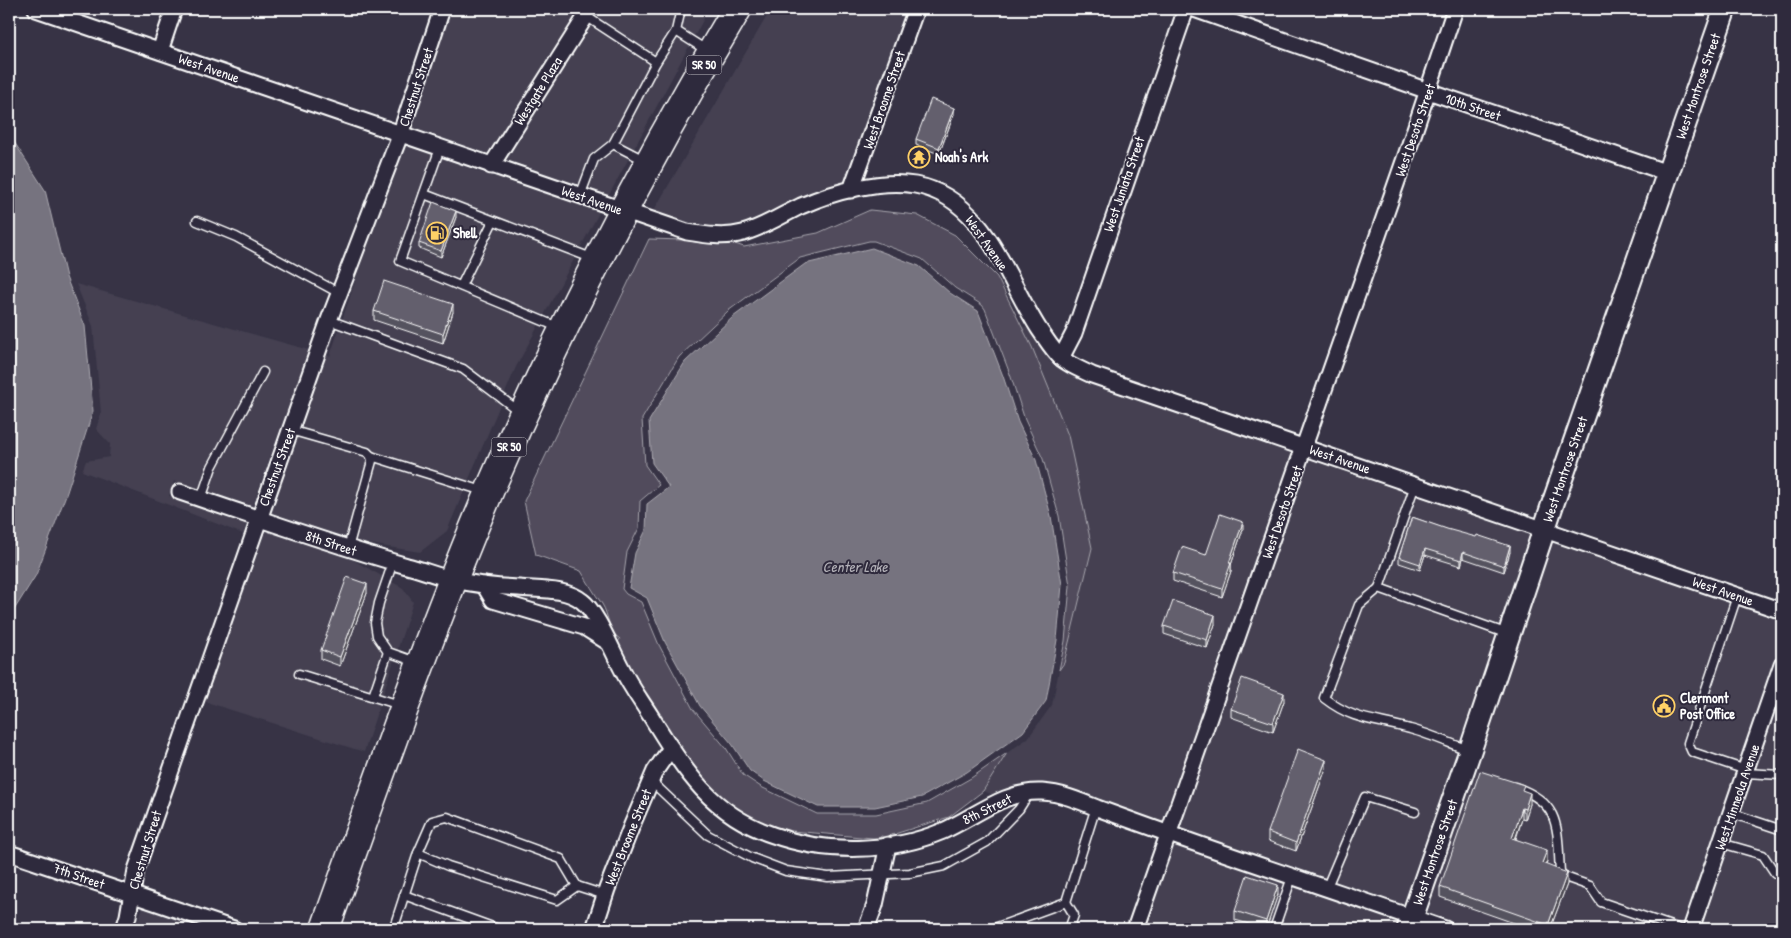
<svg xmlns="http://www.w3.org/2000/svg" width="1791" height="938" viewBox="0 0 1791 938" font-family="'Patrick Hand',sans-serif">
<style>
.built{fill:#444051}
.green{fill:#514c5c;stroke:#a8a6ae}
.water{fill:#76737f;stroke:#adabb2}
.lines{fill:none;stroke-linecap:round;stroke-linejoin:round}
.lane-casing{stroke:#fff;stroke-width:11}
.street-casing{stroke:#fff;stroke-width:19}
.secondary-casing{stroke:#fff;stroke-width:25}
.highway-casing{stroke:#fff;stroke-width:31}
.lane{stroke:#2f2a3d;stroke-width:8}
.street{stroke:#2f2a3d;stroke-width:15}
.secondary{stroke:#2f2a3d;stroke-width:21}
.highway{stroke:#2f2a3d;stroke-width:28}
.wall{fill:#55525e;stroke:#fff}
.shaded-wall{fill:#45424c;stroke:#fff}
.building{fill:#635f6d;stroke:#fff}
.labels{text-anchor:middle;stroke-width:4;stroke-linejoin:round;paint-order:stroke}
.shield{fill:#2f2a3d;stroke:#c1bfc5;stroke-width:1}
.shield-label{font-size:12px;font-weight:bold;fill:#fff}
.street-label{font-size:14px;fill:#fff;stroke:#2f2a3d}
.poi-label{font-size:14px;font-weight:bold;fill:#fff;stroke:#2f2a3d;text-anchor:start}
.water-label{font-size:15px;font-style:italic;fill:#b4b2b9;stroke:#2f2a3d}
</style>
<rect width="100%" height="100%" fill="#373345"/>
<filter id="ink" filterUnits="userSpaceOnUse"><feTurbulence type="fractalNoise" baseFrequency=".02" numOctaves="2"/><feDisplacementMap in="SourceGraphic" scale="10" xChannelSelector="R" yChannelSelector="G"/><feConvolveMatrix kernelMatrix="1 2 1 2 8 2 1 2 1" color-interpolation-filters="sRGB"/></filter>
<g filter="url(#ink)">
<g class="built">
<polygon points="451,9 580,9 487,156 411,130"/>
<polygon points="589,9 709,9 608,197 504,162 597,14"/>
<polygon points="771,9 906,9 844,184 814,191 765,216 739,226 724,228 703,227 689,224 653,212"/>
<polygon points="405,145 494,177 495,175 600,211 516,367 447,531 420,552 350,541 269,514 326,355 330,356 367,246"/>
<polygon points="76,284 309,350 252,508 174,481 169,496 247,523 243,534 82,471 86,461 109,457 110,444 96,429 101,413 93,326"/>
<polygon points="1021,326 1029,329 1050,358 1049,361 1067,372 1089,382 1294,452 1162,823 1080,792 1050,784 1027,784 994,795 983,791 1007,753 1028,738 1052,705 1059,670 1064,663 1092,548 1032,347"/>
<polygon points="1311,457 1532,534 1461,748 1406,907 1179,829"/>
<polygon points="264,529 346,556 403,588 413,602 364,752 203,701"/>
<polygon points="1549,540 1782,620 1782,636 1682,929 1468,929 1423,913"/>
<polygon points="1782,692 1782,929 1701,929"/>
<polygon points="1173,844 1400,922 1398,929 1144,929"/>
<polygon points="143,907 209,929 135,929"/>
</g>
<path class="green" d="M870,210l47,5 38,20 42,42 35,70 36,88 24,113 -28,115 -5,7 6,-29 5,-55 -11,-70 -16,-57 -18,-39 -15,-46 -25,-65 -3,-4 -27,-17 -33,-29 -48,-18h-5l-69,17 -72,53 -49,46 -37,62 3,46 14,20 -19,16 -1,27 -12,24 -5,37 4,5 15,8 18,43 34,64 33,39 17,27 18,12 56,27h59l51,-11 44,-25 36,-25 -24,38 -34,26 -64,20 -4,-1 -1,2h-7l-93,-8 -13,-6 -23,-10 -24,-17 -15,-15 -24,-33 1,-3 -5,-3 -45,-72 -14,-29 2,-3c-12,-7 -11,-24 -18,-35 -8,-11 -14,-22 -21,-33l-45,-16 -12,-54 125,-262 35,1 17,3h31l12,4 74,-14z"/>
<g class="water">
<polygon points="9,134 45,190 66,277 85,326 93,411 67,492 36,575 9,618"/>
<polygon points="872,248 919,266 950,293 978,311 1003,376 1018,422 1036,460 1051,516 1062,585 1057,640 1046,701 1023,732 967,772 922,797 875,807 818,807 764,781 750,771 732,744 700,706 665,642 647,598 629,588 635,553 646,530 647,504 669,487 652,463 649,421 685,362 733,317 805,264"/>
</g>
<g class="lines">
<g class="lane-casing">
<g id="lane">
<polyline points="575,9 656,62 613,144 594,159 580,196"/>
<polyline points="676,31 681,9"/>
<polyline points="656,62 676,31 706,50"/>
<polyline points="613,144 644,160"/>
<polyline points="440,148 400,261 560,328"/>
<polyline points="424,194 594,259"/>
<polyline points="197,221 236,237 339,293"/>
<polyline points="461,286 493,221"/>
<polyline points="329,320 463,369 520,412"/>
<polyline points="290,430 367,452 371,456 372,461 348,548"/>
<polyline points="371,456 483,491"/>
<polyline points="1415,485 1379,588 1508,634"/>
<polyline points="201,499 212,467 263,372"/>
<polyline points="393,562 379,603 375,623 377,636 388,652 416,662"/>
<path d="M1379,588l-20,17 -35,93c31,24 52,21 86,31 20,5 39,14 58,21"/>
<polyline points="1737,596 1688,743 1692,752 1746,770"/>
<polyline points="299,674 400,705"/>
<polyline points="373,696 388,652"/>
<polyline points="1745,773 1782,775"/>
<polyline points="651,781 708,835 752,858 786,871 828,877 910,873 944,866 987,842 1019,809 1029,793"/>
<path d="M1515,787c47,16 42,42 45,85l5,5 25,9 11,16 79,27"/>
<polyline points="1731,813 1782,830"/>
<polyline points="1721,843 1763,855 1775,873 1782,876"/>
<polyline points="418,853 448,866 557,900 577,886"/>
<polyline points="1326,889 1365,797 1415,812"/>
<polyline points="404,895 498,929"/>
<polyline points="1066,902 1074,915 1069,929"/>
<polyline points="395,929 394,927 418,853 432,821 447,817 561,859 577,886 605,895"/>
<polyline points="992,929 1066,902 1096,807"/>
<polyline points="1019,929 1023,918"/>
<polyline points="1274,929 1292,877"/>
</g>
</g>
<g class="street-casing">
<g id="street">
<path d="M36,9l651,223c18,3 38,6 56,1 21,-6 39,-18 58,-27 32,-14 79,-27 114,-21 69,12 91,93 124,144 7,10 14,22 23,30 9,7 20,11 30,16l690,236"/>
<polyline points="1194,9 1428,91 1668,173"/>
<polyline points="160,51 174,9"/>
<polyline points="491,166 586,16"/>
<polyline points="851,190 916,9"/>
<polyline points="1061,358 1074,333 1186,9"/>
<path d="M180,492c75,25 150,52 227,74 16,4 32,11 48,14 21,5 43,7 64,8 20,2 47,0 63,13 15,11 30,50 40,68 8,17 20,33 30,49 33,53 59,96 121,117 53,19 117,18 170,-4 32,-14 62,-41 99,-39 19,1 38,9 55,16 25,9 50,18 75,27 90,32 182,62 273,94"/>
<polyline points="484,585 493,600 584,627 606,641"/>
<polyline points="9,853 234,929"/>
<polyline points="124,929 128,916 136,870 329,320 400,135 442,9"/>
<polyline points="594,929 607,889 632,825 655,771 671,748"/>
<polyline points="866,929 875,905 888,845"/>
<polyline points="1135,929 1409,147 1455,9"/>
<polyline points="1691,929 1782,664"/>
</g>
</g>
<g class="secondary-casing">
<polyline id="secondary" points="1408,929 1470,751 1552,506 1725,9"/>
</g>
<g class="highway-casing">
<path id="highway" d="M325,929c53,-148 104,-297 166,-442 71,-165 154,-325 246,-478"/>
</g>
<use href="#lane" class="lane"/>
<use href="#street" class="street"/>
<use href="#secondary" class="secondary"/>
<use href="#highway" class="highway"/>
</g>
<g class="wall">
<polygon points="954,114 939,154 916,145 916,139"/>
<polygon points="456,217 441,257 419,248 419,243"/>
<polygon points="374,311 453,312 443,343 374,320"/>
<polygon points="1412,517 1510,552 1504,572 1463,558 1461,566 1425,555 1420,570 1399,563 1399,557"/>
<polygon points="1243,529 1231,565 1231,571 1222,597 1173,581 1173,573 1206,555"/>
<polygon points="367,593 340,666 321,659 321,650"/>
<polygon points="1215,624 1207,648 1164,634 1164,626"/>
<polygon points="1284,701 1273,732 1231,717 1231,709"/>
<polygon points="1326,768 1296,851 1268,841 1268,832"/>
<polygon points="1524,791 1530,804 1525,820 1522,819 1516,839 1547,861 1546,865 1567,884 1550,929 1531,929 1440,897 1440,887"/>
<polygon points="1278,894 1266,929 1235,920 1235,911"/>
</g>
<g class="shaded-wall">
<polygon points="954,108 954,114 939,154 939,148"/>
<polygon points="456,211 456,217 441,257 441,251"/>
<polygon points="453,304 453,312 443,343 443,334"/>
<polygon points="1243,522 1243,529 1231,565 1231,571 1222,597 1222,589 1229,563"/>
<polygon points="1510,546 1510,552 1504,572 1504,566"/>
<polygon points="1425,549 1425,555 1420,570 1420,564"/>
<polygon points="1463,552 1463,558 1461,566 1461,560"/>
<polygon points="367,584 367,593 340,666 340,657"/>
<polygon points="1215,615 1215,624 1207,648 1207,640"/>
<polygon points="1284,693 1284,701 1273,732 1273,723"/>
<polygon points="1326,760 1326,768 1296,851 1296,843"/>
<polygon points="1530,793 1530,804 1525,820 1525,809"/>
<polygon points="1522,808 1522,819 1512,848 1512,838"/>
<polygon points="1547,850 1547,861 1542,874 1542,863"/>
<polygon points="1567,873 1567,884 1550,929 1548,929 1548,925"/>
<polygon points="1278,885 1278,894 1266,929 1266,921"/>
</g>
<g class="building">
<polygon points="931,99 954,108 939,148 916,139"/>
<polygon points="433,202 456,211 441,251 419,243"/>
<polygon points="384,281 453,304 443,334 374,311"/>
<polygon points="1220,514 1243,522 1229,563 1231,563 1222,589 1173,573 1182,547 1206,555"/>
<polygon points="1412,517 1447,529 1476,537 1477,535 1510,546 1504,566 1463,552 1461,560 1425,549 1420,564 1399,557"/>
<polygon points="347,577 367,584 340,657 321,650"/>
<polygon points="1173,601 1215,615 1207,640 1164,626"/>
<polygon points="1242,678 1284,693 1273,723 1231,709"/>
<polygon points="1298,749 1326,760 1296,843 1268,832"/>
<polygon points="1480,771 1524,785 1522,790 1530,793 1525,809 1522,808 1512,838 1547,850 1542,863 1567,873 1548,925 1440,887"/>
<polygon points="1247,875 1278,885 1266,921 1235,911"/>
</g>
</g>
<defs>
<g id="temple-ring" transform="scale(1.125)"><circle r="9.5" fill="#2f2a3d" stroke="#ffd166" stroke-width="1.5"/><path d="M0-6L5-2H3V0L6.5 2.5H4V6H1.5V3h-3V6H-4V2.5H-6.5L-3 0V-2H-5Z" fill="#ffd166"/></g>
<g id="fuel-ring" transform="scale(1.125)"><circle r="9.5" fill="#2f2a3d" stroke="#ffd166" stroke-width="1.5"/><path d="M-5.5-6h7V0h2V4h1.3V-2.5L3-4.5l.8-.8L6-3V5H2.5V1h-1V6h-7ZM-4.2-4.7v3.2H.2V-4.7Z" fill="#ffd166"/></g>
<g id="civic-ring" transform="scale(1.125)"><circle r="9.5" fill="#2f2a3d" stroke="#ffd166" stroke-width="1.5"/><path d="M-.6-6.5H3V-4.5H.6V-3L4-1V1h2V6H-6V1h2V-1L-.6-3ZM-1.2 2.5V6h2.4V2.5Z" fill="#ffd166"/></g>
</defs>
<g fill-rule="evenodd">
<use href="#temple-ring" x="919" y="157"/>
<use href="#fuel-ring" x="437" y="233"/>
<use href="#civic-ring" x="1664" y="706"/>
</g>
<g class="labels">
<g class="shield">
<rect x="686.5" y="55.5" width="35" height="19" rx="4"/>
<rect x="491.5" y="437.5" width="35" height="19" rx="4"/>
</g>
<g class="shield-label">
<text x="704" y="69">SR 50</text>
<text x="509" y="451">SR 50</text>
</g>
<g class="street-label">
<text transform="translate(209 68) rotate(19)" y="5">West Avenue</text>
<text transform="translate(1698 86) rotate(-71)" y="5">West Montrose Street</text>
<text transform="translate(416 87) rotate(-72)" y="5">Chestnut Street</text>
<text transform="translate(538 91) rotate(-58)" y="5">Westgate Plaza</text>
<text transform="translate(884 100) rotate(-71)" y="5">West Broome Street</text>
<text transform="translate(1473 107) rotate(19)" y="5">10th Street</text>
<text transform="translate(1415 130) rotate(-71)" y="5">West Desoto Street</text>
<text transform="translate(1124 184) rotate(-71)" y="5">West Juniata Street</text>
<text transform="translate(592 200) rotate(19)" y="5">West Avenue</text>
<text transform="translate(987 243) rotate(55)" y="5">West Avenue</text>
<text transform="translate(1340 459) rotate(19)" y="5">West Avenue</text>
<text transform="translate(277 467) rotate(-70)" y="5">Chestnut Street</text>
<text transform="translate(1565 469) rotate(-71)" y="5">West Montrose Street</text>
<text transform="translate(1282 512) rotate(-71)" y="5">West Desoto Street</text>
<text transform="translate(331 543) rotate(18)" y="5">8th Street</text>
<text transform="translate(1723 591) rotate(19)" y="5">West Avenue</text>
<text transform="translate(1737 797) rotate(-71)" y="5">West Minneola Avenue</text>
<text transform="translate(987 809) rotate(-26)" y="5">8th Street</text>
<text transform="translate(628 837) rotate(-68)" y="5">West Broome Street</text>
<text transform="translate(145 850) rotate(-73)" y="5">Chestnut Street</text>
<text transform="translate(1435 852) rotate(-71)" y="5">West Montrose Street</text>
<text transform="translate(79 876) rotate(19)" y="5">7th Street</text>
</g>
<g class="poi-label">
<text x="935" y="162">Noah's Ark</text>
<text x="453" y="238">Shell</text>
<text x="1680" y="703">Clermont<tspan x="1680" dy="16">Post Office</tspan></text>
</g>
<g class="water-label">
<text x="855" y="572">Center Lake</text>
</g>
</g>
<rect width="1791" height="938" fill="none" stroke="#2f2a3d" stroke-width="30"/>
<rect x="15" y="15" width="1761" height="908" fill="none" stroke="#fff" stroke-width="2" filter="url(#ink)"/>
</svg>
